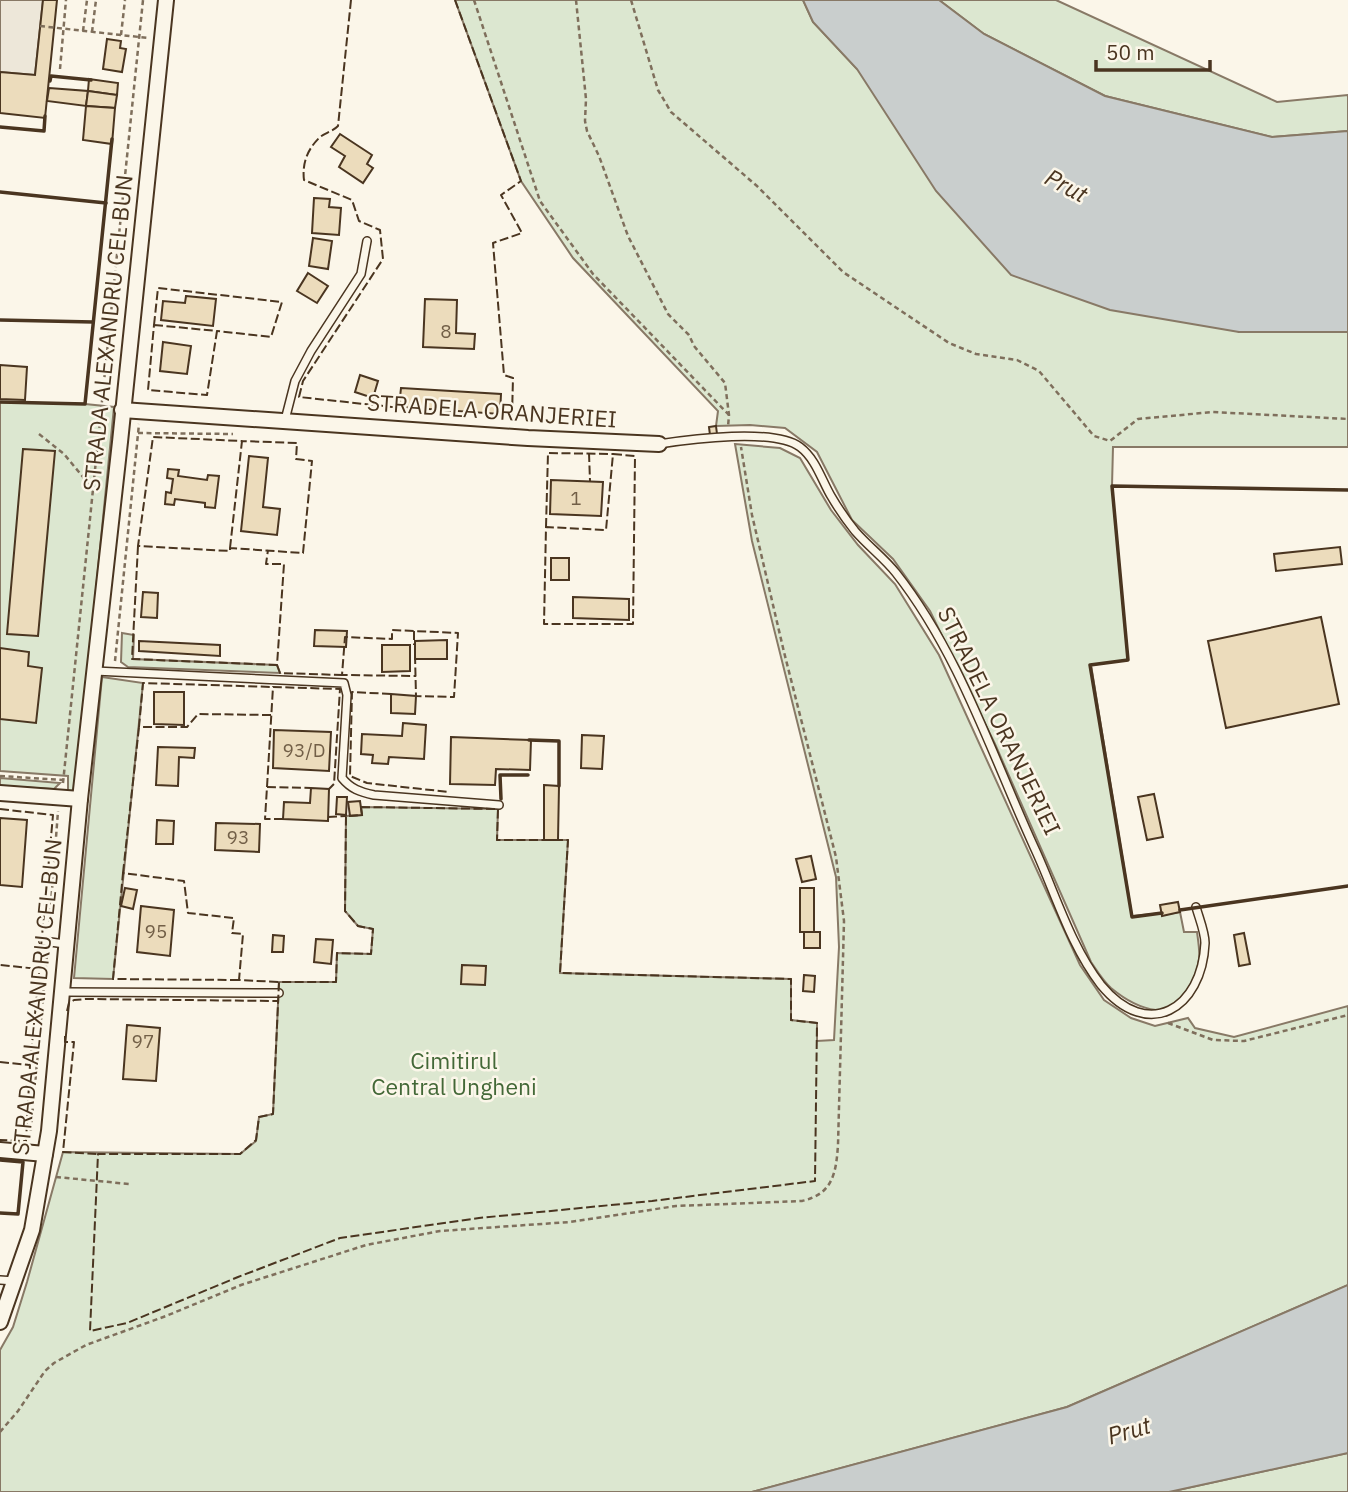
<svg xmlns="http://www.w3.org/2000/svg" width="1348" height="1492" viewBox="0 0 1348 1492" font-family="'IBM Plex Sans',sans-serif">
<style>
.green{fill:#dce7d0;stroke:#887966;stroke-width:2}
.parking{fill:#ede7d9;stroke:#887966;stroke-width:2}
.water{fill:#c9cecd;stroke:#887966;stroke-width:2}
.building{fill:#ecdcbc;stroke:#4a3520;stroke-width:2}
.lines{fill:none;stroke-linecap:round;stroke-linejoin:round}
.service-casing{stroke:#4a3520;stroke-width:10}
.minor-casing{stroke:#4a3520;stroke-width:18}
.path{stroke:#7f6f5c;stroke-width:2.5;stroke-dasharray:5 3.5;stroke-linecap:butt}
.service{stroke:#fbf6e9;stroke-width:7}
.minor{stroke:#fbf6e9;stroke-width:14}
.fence{stroke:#4a3520;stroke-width:2;stroke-dasharray:9 3.5;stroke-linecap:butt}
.wall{stroke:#4a3520;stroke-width:3.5}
.labels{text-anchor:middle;stroke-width:5;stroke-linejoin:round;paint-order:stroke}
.number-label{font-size:19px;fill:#725f47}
.street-label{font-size:23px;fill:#4a3520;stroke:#fbf6e9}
.park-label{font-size:23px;fill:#436837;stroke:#fbf6e9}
.water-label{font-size:24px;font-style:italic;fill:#4a3520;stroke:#fbf6e9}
</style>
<rect width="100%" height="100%" fill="#fbf6e9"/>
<g class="green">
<path d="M455,0h348l10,22 44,47 382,263h109v115h-235l-1,39 16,174 -37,5 41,251 30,-3 1,2 17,-3 4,20h13c1,8 3,19 2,27 -2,20 -20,53 -43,51 -17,-2 -33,-12 -45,-22 -8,-7 -14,-17 -20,-26l-96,-218 -65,-133 -37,-52 -41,-39 -35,-68 -32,-24 -35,-3 -34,1 2,-15 -145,-153 -52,-77z"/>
<polygon points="939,0 1056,0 1277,102 1348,95 1348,131 1272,137 1105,96 984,34"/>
<polygon points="0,402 85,404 114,407 76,791 68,791 68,776 0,771"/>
<polygon points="735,444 780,448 800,458 831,510 858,545 895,584 939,655 1080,965 1104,1000 1131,1018 1155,1026 1188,1018 1195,1028 1234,1037 1348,1006 1348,1285 1067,1407 752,1492 0,1492 0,1350 13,1327 27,1282 63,1152 240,1154 256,1141 259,1117 273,1114 279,982 336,982 337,953 371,954 373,929 358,926 345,911 346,816 361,815 361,807 498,809 497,840 568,840 560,973 791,979 791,1020 817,1023 817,1041 834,1040 839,947 836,877 752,541"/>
<polygon points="122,633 134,635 133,659 277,665 280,673 128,667 121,662"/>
<polygon points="102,677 143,683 113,979 74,978"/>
<polygon points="0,778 60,783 54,789 0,786"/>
<polygon points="1348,1453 1348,1492 1169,1492"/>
</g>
<polygon class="parking" points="0,0 43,0 35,75 0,72"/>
<g class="water">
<polygon points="803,0 939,0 984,34 1105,96 1272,137 1348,131 1348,332 1239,332 1110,310 1011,275 936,191 857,69 813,22"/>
<polygon points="1348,1285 1348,1453 1169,1492 752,1492 1067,1407"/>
</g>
<g class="building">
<polygon points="43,0 57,0 45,118 0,113 0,72 35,75"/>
<polygon points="107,39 121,41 120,48 126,49 122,72 103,69"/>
<polygon points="89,79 118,83 117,95 88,91"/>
<polygon points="49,88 88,91 86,106 47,101"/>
<polygon points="88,91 117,95 115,108 86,106"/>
<polygon points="86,106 115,108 112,144 83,140"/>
<polygon points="340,134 372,155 367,164 373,168 363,183 339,167 345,156 331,147"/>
<polygon points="314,198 330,199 329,207 341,208 339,235 312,233"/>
<polygon points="313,238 332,241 328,269 309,266"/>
<polygon points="308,273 328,286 317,303 297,291"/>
<polygon points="186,296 216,299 213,326 161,320 163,301 185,303"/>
<polygon points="425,299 457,300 456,333 475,334 474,349 423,347"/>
<polygon points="163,342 191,346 187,374 160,371"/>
<polygon points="0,365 27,367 25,400 0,399"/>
<polygon points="360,375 378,381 373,398 355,392"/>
<polygon points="401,388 501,394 500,414 399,407"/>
<polygon points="716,426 717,434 710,435 709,427"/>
<polygon points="23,449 55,451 38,636 7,634"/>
<polygon points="249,456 268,458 263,507 280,509 277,535 241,531"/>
<polygon points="168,469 179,470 178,476 207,480 208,475 219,476 215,508 205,507 205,503 175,499 174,505 165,504 166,492 171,493 173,479 167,478"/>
<polygon points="551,480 603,482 601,516 550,514"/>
<polygon points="1340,547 1342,564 1276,571 1274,554"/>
<rect x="551" y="558" width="18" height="22"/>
<polygon points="143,592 158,593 157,618 141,617"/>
<polygon points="573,597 629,599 629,620 573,618"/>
<polygon points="1321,617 1339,704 1226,728 1208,641"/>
<polygon points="315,630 347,631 346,647 314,646"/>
<polygon points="447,640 447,659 415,659 415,641"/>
<polygon points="139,641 220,645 220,656 139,651"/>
<polygon points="382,645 410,645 410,671 382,672"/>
<polygon points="0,648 29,652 28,666 42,668 36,723 0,719"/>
<polygon points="154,692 184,692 184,725 154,724"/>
<polygon points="391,694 416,696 415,714 391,713"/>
<polygon points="403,723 426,725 424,759 389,757 388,764 372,763 373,755 361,754 362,734 402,736"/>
<polygon points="274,730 331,732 329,771 273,768"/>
<polygon points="582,735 604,736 602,769 581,768"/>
<polygon points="451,737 531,740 530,770 496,769 495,785 450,784"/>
<polygon points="158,747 195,748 194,758 179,757 178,786 156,785"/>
<polygon points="544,785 559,786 558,840 544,840"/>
<polygon points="311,788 329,789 328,821 283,819 284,802 310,803"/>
<polygon points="1154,794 1163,837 1147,840 1138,797"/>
<polygon points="337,797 347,797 346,815 336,814"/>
<polygon points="360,801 362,815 350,816 348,802"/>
<polygon points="0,818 27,820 22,887 0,885"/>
<polygon points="157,820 174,821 173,844 156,844"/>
<polygon points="216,823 260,824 259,852 215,850"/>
<polygon points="811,856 816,879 802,882 796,859"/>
<polygon points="125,888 137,890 133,909 121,906"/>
<rect x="800" y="888" width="14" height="44"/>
<polygon points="1178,902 1180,912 1162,916 1160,905"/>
<polygon points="141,906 174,910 170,956 137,952"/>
<rect x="804" y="932" width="16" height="16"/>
<polygon points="1244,933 1250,964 1239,966 1234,935"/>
<polygon points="273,935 284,936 283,952 272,952"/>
<polygon points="316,939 333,940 331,964 314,962"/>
<polygon points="462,965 486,966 485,985 461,984"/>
<polygon points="804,975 815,976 814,992 803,991"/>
<polygon points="127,1025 160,1028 156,1081 123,1079"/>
</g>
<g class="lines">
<g class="service-casing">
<g id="service">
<polyline points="285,420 295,381 311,351 361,274 367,241"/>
<path d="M659,444c32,-5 115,-16 141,3 16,12 22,34 31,49 7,12 16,25 24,35 13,15 29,27 41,42 63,80 96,182 138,274 21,45 36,98 67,138 47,57 101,24 104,-42 0,-11 -6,-25 -9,-36"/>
<path d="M95,671l249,12 3,12 -5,83c9,11 18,14 32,17l125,10"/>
<polyline points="43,941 65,944"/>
<polyline points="63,992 279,993"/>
<polyline points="0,1280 15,1281"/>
</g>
</g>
<g class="minor-casing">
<g id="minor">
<polyline points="122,410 528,438 659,444"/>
<polyline points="0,793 80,799"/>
<polyline points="0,1150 45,1154"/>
<polyline points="0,1322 32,1230 49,1131 80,799 120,442 166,0"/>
</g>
</g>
<g class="path">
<polyline points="474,0 540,201 593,274 729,415"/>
<polyline points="576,0 586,99 585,121 587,131 599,156 628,236 668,314 689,335 694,346 725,383 729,415 728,427"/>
<polyline points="631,0 658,90 671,112 757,186 843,272 949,343 976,354 1017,360 1039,371 1094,436 1110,441 1138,419 1213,412 1348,419"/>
<polyline points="40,26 148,38"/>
<polyline points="83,31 87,0"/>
<polyline points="92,32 96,0"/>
<polyline points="121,35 125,0"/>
<polyline points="60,69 66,0"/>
<polyline points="138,433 233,434"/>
<polyline points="39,434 64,454 93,489"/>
<polyline points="115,661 139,424"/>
<polyline points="0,776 63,780"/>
<polyline points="63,783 143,0"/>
<polyline points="49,930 58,811"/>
<polyline points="1168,1023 1213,1040 1244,1041 1348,1015"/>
<polyline points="30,1139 47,954"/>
<polyline points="56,1177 129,1184"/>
<path d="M0,1432l18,-21 27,-40 9,-8 32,-18 80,-29 75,-31 125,-40 74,-14 130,-9 106,-16 126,-5c31,-7 34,-28 36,-56l6,-224 -8,-64 -52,-205 -32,-137 -11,-68"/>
</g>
<use href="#service" class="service"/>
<use href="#minor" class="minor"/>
<g class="fence">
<path d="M351,0l-13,126c-6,6 -14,7 -19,12 -12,12 -17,26 -15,42l48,20 7,21 21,9 3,29 -80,122 -4,16 103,11"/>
<polyline points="455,0 521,181 501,195 522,233 493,243 504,375 513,378 512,416 496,414"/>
<polyline points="154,325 158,288 282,302 271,337 217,331"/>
<polygon points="154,325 217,331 207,395 148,390"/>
<polyline points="589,453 590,481"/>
<polygon points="613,454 635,456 633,624 544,624 546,527 606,530"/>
<polyline points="546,527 548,453 613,454"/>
<polyline points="138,546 132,659 277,665 284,564 266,564 268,550"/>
<polyline points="230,548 242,441 153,437 138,546 230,551 230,548 303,553 312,461 296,459 297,443 242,441"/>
<polyline points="414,631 414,645"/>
<polyline points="415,655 416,696 454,697 458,633 392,630 392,639 345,637 342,675 416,676"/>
<polyline points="277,665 280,673 342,675"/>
<polyline points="391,694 352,692 350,776 367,783 449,792"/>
<polyline points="271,715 198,714 187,727 139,727 143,683 273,687"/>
<polyline points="267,787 273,687 340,689 334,784 329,789"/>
<polygon points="361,807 498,809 497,840 568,840 560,973 791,979 791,1020 817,1023 815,1181 652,1201 479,1218 340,1238 238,1277 127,1323 90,1331 98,1154 240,1154 256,1140 259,1117 273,1114 279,982 336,982 337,953 371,954 373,929 358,926 345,911 346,816 362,815"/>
<polyline points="0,809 53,815 39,969 0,965"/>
<polyline points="328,817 346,816"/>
<polyline points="283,819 265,819 267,787 311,788"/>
<polyline points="123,873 139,727"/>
<polyline points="239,980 113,979 123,873 184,881 188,913 234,918 232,933 243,934 239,980 279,982"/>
<polyline points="67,1011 69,1003 74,1000 86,999 279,1001"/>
<polyline points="65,1036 65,1042 74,1042 63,1152 98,1154"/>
<polyline points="0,1062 30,1065 26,1141 0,1140"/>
<polyline points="30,1065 39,973"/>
</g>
<g class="wall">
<polyline points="50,81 51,76 91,80"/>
<polyline points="0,127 44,131 45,116"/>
<polyline points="0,192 106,203"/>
<polyline points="0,320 93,322"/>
<polyline points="0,402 85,404 112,139"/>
<polyline points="529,740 559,741 559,786"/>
<polyline points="501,799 500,775 528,775"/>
<polyline points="1180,910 1348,886"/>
<polyline points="1162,913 1132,917 1090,665 1128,660 1112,486 1348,490"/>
<polyline points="0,1160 23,1162 18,1214 0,1213"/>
</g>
</g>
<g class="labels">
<g class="number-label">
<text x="446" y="338">8</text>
<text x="576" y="505">1</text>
<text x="304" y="757">93/D</text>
<text x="238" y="844">93</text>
<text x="156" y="938">95</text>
<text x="143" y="1048">97</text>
</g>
<g class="street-label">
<text transform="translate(108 333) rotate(-84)" y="8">STRADA ALEXANDRU CEL BUN</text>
<text transform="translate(492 411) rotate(4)" y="8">STRADELA ORANJERIEI</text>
<text transform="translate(999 721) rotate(64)" y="8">STRADELA ORANJERIEI</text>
<text transform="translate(37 997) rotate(-84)" y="8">STRADA ALEXANDRU CEL BUN</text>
</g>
<g class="park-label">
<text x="454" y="1069">Cimitirul<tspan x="454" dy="26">Central Ungheni</tspan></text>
</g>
<g class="water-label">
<text transform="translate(1066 186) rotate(28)" y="8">Prut</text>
<text transform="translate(1129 1431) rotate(-16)" y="8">Prut</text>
</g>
</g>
<path d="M1096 60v10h114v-10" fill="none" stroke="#4a3520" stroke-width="3.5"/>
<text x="1106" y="60" font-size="21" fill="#4a3520" stroke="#fbf6e9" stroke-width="5" paint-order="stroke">50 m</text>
</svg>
